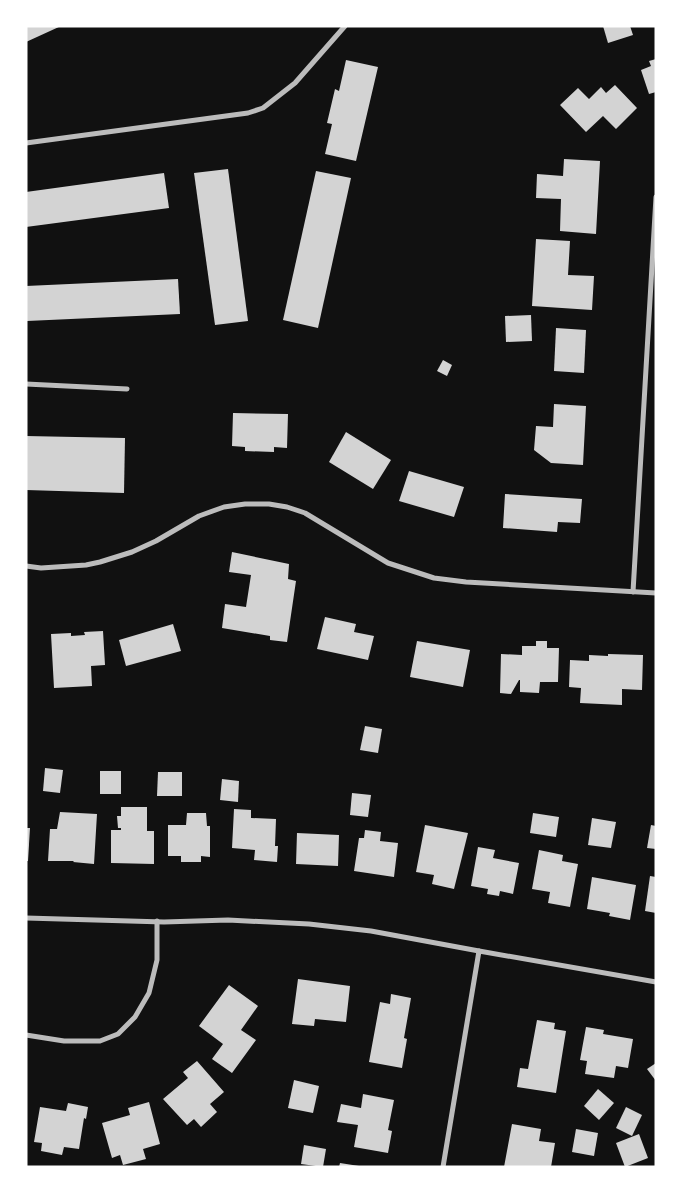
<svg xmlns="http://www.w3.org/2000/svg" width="682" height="1193" viewBox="0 0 682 1193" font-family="Rubik,sans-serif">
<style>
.building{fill:#d3d3d3}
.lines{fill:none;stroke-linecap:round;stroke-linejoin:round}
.minor{stroke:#bcbcbc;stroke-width:5}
</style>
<rect width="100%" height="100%" fill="#111"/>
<g class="building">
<polygon points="26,26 61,26 26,42"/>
<polygon points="603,26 630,26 633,35 608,43"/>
<polygon points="656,59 656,92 649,94 641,70 651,66 649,61"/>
<polygon points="346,60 378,67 356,161 325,154 332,124 327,123 335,89 339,91"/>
<polygon points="615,85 637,108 616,129 603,116 586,132 560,105 578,88 589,99 601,87 606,93"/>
<polygon points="564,159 600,161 596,234 560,231 561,199 536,198 537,174 563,176"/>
<polygon points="228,169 248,321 215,325 194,173"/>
<polygon points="316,171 351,178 318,328 283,320"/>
<polygon points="164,173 169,208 26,227 26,192"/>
<polygon points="536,239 570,241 568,275 594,276 592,310 532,306"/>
<polygon points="178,279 180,314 27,321 26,286"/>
<polygon points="531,315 532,341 506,342 505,316"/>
<polygon points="556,328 586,330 584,373 554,371"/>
<polygon points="443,360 452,365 447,376 437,371"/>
<polygon points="554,404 586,406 583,465 551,463 534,450 536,426 553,427"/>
<polygon points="233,413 288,414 287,448 274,447 274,452 245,451 245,447 232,446"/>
<polygon points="346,432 391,460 373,489 329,462"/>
<polygon points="26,436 125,438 124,493 26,490"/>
<polygon points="409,471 464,487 454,517 399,501"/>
<polygon points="505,494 582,499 580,523 558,522 557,532 503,528"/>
<polygon points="232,552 289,564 288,579 296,581 287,642 270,640 270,636 222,628 225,604 246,607 251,575 229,572"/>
<polygon points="325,617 356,624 354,632 374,636 368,660 317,649"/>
<polygon points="173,624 181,651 126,666 119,640"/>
<polygon points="103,631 105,665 91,666 92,686 54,688 51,634 71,633 71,636 85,635 84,632"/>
<polygon points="417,641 470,650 463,687 410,677"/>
<polygon points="536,641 547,641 547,648 559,648 558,682 540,682 539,693 520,692 520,680 519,680 511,694 500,693 501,654 522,655 522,646 536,646"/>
<polygon points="608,654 643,655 642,690 622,689 622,705 580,703 581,688 569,687 570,660 589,661 589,655 608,656"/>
<polygon points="365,726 382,729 378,753 360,750"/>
<polygon points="45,768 63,770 60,793 43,791"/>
<rect x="100" y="771" width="21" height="23"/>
<polygon points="158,772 182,772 182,796 157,796"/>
<polygon points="222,779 239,781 238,802 220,800"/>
<polygon points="352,793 371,795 368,817 350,815"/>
<polygon points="121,807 147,807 147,831 154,831 154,864 111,863 111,830 121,830 121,828 118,828 117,816 121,816"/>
<polygon points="234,809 251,810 251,818 276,819 275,846 278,846 277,862 254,860 255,850 232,848"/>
<polygon points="60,812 97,814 94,864 73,862 74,861 48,861 50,829 57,829"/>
<polygon points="187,813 206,813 207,826 210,826 210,857 201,856 201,862 181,862 181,856 168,856 168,825 186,825"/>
<polygon points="533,813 559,817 556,837 530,833"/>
<polygon points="592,818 616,822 611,848 588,845"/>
<polygon points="425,825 468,833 454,889 432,884 434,875 416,872"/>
<polygon points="651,825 656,826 656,849 647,848"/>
<polygon points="26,828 30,828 28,861 26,861"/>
<polygon points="365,830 381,832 380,841 398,843 394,877 354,871 359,838 364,838"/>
<polygon points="297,833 339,835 338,866 296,864"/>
<polygon points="478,847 495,850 493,858 519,863 513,894 500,891 499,896 487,894 488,889 471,886"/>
<polygon points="539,850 563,855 562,861 578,864 570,907 548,903 550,892 532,889"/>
<polygon points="650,876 656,877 656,913 645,911"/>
<polygon points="592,877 636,885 630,920 609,916 610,913 587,909"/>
<polygon points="298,979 350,986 346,1022 315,1019 314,1026 292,1024"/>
<polygon points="229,985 258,1006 241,1030 256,1040 232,1073 212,1059 223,1044 199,1026"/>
<polygon points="391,994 411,998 404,1038 407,1039 402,1068 369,1062 380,1002 390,1004"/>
<polygon points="537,1020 555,1023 554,1029 566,1031 556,1093 517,1087 520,1068 528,1069"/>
<polygon points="586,1027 604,1030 603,1034 633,1039 628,1068 616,1066 614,1078 585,1074 587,1061 580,1060"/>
<polygon points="197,1061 224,1092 210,1104 217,1112 201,1127 194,1119 187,1125 163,1099 188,1078 183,1072"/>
<polygon points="656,1063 656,1081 647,1069"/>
<polygon points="294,1080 319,1086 313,1113 288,1108"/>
<polygon points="598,1089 614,1103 599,1120 584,1106"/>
<polygon points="363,1094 394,1100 388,1130 392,1131 388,1153 354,1147 358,1125 337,1122 341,1104 361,1108"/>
<polygon points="149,1102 160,1144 143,1149 146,1159 123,1165 120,1155 112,1158 102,1123 130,1115 128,1108"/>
<polygon points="68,1103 88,1107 86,1119 84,1118 79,1149 64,1147 62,1155 41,1151 42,1143 34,1142 40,1107 66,1111"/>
<polygon points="626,1107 642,1115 632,1136 616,1128"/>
<polygon points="512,1124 541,1129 539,1141 555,1143 551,1167 504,1167"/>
<polygon points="576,1129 598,1133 594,1156 572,1152"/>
<polygon points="639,1134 648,1158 625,1167 616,1143"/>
<polygon points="304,1145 326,1149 323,1167 301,1164"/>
<polygon points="340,1163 359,1166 359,1167 339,1167"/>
</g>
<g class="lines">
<g class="minor">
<polyline points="26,143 248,113 263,108 295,83 345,26"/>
<polyline points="26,384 127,389"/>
<polyline points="26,566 41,568 86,565 100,562 132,552 156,541 199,516 224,507 245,504 269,504 287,507 305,513 388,563 434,578 466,582 656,593"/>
<polyline points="633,592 656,197"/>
<polyline points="26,918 164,922 228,920 309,924 371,931 479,951 656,982"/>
<polyline points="26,1035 64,1041 100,1041 118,1034 135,1017 149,993 157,960 157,921"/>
<polyline points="443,1167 479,951"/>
</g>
</g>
<rect width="682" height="1193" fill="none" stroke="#ffffff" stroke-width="55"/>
</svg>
